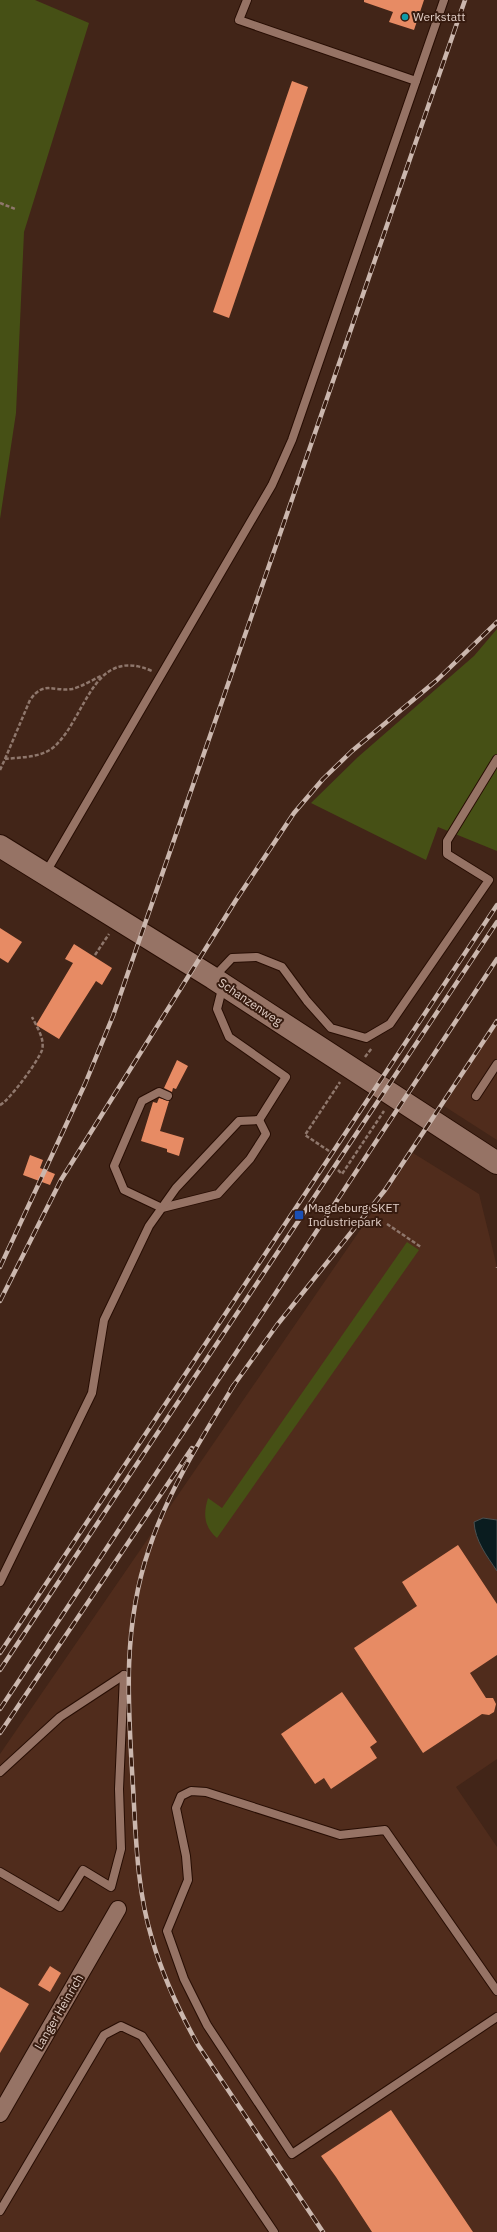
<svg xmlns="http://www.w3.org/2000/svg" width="497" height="2232" viewBox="0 0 497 2232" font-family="'IBM Plex Sans',sans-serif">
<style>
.built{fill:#502c1c}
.green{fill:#465015}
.water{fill:#0a1c1f;stroke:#4a5151}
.building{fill:#e78b64}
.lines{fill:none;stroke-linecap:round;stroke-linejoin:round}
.service-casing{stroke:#270d03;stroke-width:10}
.minor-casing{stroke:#270d03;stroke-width:18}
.secondary-casing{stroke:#270d03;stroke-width:24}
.path{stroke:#8f776c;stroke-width:2.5;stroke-dasharray:4 2;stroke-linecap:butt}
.service{stroke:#967365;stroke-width:8}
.minor{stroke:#967365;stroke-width:16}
.secondary{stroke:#967365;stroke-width:22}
.rail-casing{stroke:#cbb7ae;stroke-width:4.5}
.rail{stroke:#371b0f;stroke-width:3;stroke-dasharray:9;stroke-linecap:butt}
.culture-dot{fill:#0f9aa8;stroke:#371b0f;stroke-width:1.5}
.transit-dot{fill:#1a4fb4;stroke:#371b0f;stroke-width:1.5}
.labels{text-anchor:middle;stroke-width:4;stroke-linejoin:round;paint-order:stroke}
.poi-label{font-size:12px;fill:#e1cec6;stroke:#371b0f;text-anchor:start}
.street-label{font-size:12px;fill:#e1cec6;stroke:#371b0f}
</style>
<rect width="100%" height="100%" fill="#422518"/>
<g class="built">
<polygon points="497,1021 497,1140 444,1106"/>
<polygon points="413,1153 479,1194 497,1267 497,1759 456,1787 497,1847 497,2232 0,2232 0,1754"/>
</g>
<g class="green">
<polygon points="0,0 35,0 89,23 24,232 16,413 0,519"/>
<polygon points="497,629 497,851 438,827 426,860 311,803 358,757 474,656"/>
<path d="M407,1242l12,8 -202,288c-13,-11 -14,-24 -9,-40l14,10z"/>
</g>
<path class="water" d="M483,1518l14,2v51c-10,-15 -22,-30 -23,-49z"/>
<g class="building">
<polygon points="364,0 424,0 414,30 389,22 393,12 364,2"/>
<polygon points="292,81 308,87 229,318 213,312"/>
<polygon points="0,928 22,942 8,963 0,958"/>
<polygon points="74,944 112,968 102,985 96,981 59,1039 36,1025 73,963 65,959"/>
<polygon points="177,1060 188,1066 176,1089 173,1088 172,1092 164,1088"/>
<polygon points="159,1098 169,1101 160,1131 184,1138 179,1156 167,1152 167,1149 141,1141 153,1102 157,1103"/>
<polygon points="30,1155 43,1160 40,1168 55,1174 50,1185 23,1175"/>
<polygon points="458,1545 497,1604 497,1655 470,1673 486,1698 493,1698 496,1704 494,1712 489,1715 482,1714 423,1753 354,1648 417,1606 402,1582"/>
<polygon points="342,1692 377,1742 370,1747 377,1758 331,1789 324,1778 315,1784 281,1734"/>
<polygon points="50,1966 61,1973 50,1992 38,1985"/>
<polygon points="0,1987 29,2004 0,2053"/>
<polygon points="391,2110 473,2232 372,2232 336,2177 321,2156"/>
</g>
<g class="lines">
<g class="service-casing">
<g id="service">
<polyline points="247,0 239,20 416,81"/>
<polyline points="45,874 272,485 292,440 444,0"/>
<polyline points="214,977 232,958 257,957 282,967 307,1001 331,1028 366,1038 390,1024 489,880 447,854 447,841 497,759"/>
<polyline points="223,985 217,1009 229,1037 286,1077 259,1120"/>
<polyline points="168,1096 159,1092 142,1101 114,1166 124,1190 162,1208 218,1194 250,1159 266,1134 259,1120"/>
<polyline points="476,1096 497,1064"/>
<polyline points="0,1582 92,1393 104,1320 149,1226 176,1188 239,1121 259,1120"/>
<polyline points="0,1772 60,1717 124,1675"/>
<polyline points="0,1872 60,1907 83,1870 111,1887 121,1849 119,1789 124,1675"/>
<polyline points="497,1991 385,1830 340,1835 206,1792 191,1791 181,1796 176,1808 186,1856 188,1880 167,1931 184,1979 207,2025 292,2154 497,2017"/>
<polyline points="0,2211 104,2035 121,2026 142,2036 274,2232"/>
</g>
</g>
<g class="minor-casing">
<polyline id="minor" points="0,2114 118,1909"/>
</g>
<g class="secondary-casing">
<polyline id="secondary" points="0,846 213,978 497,1163"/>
</g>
<g class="path">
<polyline points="0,203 15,209"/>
<path d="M5,759l25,-59c14,-20 23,-8 42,-11 9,-2 20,-9 29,-13"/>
<path d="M0,770l5,-11c16,-2 37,-1 50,-13 32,-30 38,-101 97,-75"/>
<polyline points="95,955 109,934"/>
<polyline points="365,1057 372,1048"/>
<path d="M0,1105c9,-4 39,-45 42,-55 3,-11 -5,-23 -10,-33"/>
<polyline points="329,1151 305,1135 340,1082"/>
<polyline points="338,1170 342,1174 384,1111"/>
<polyline points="387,1224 421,1247"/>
<polyline points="497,1267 497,1268"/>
</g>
<use href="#service" class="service"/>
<use href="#minor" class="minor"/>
<use href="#secondary" class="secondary"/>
<g class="rail-casing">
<g id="rail">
<polyline points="0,1267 85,1084 113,1016 465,0"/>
<polyline points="0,1301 61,1180 236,900 294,813 323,779 352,751 437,680 497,622"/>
<path d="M234,1385c-32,52 -66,106 -85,164 -27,79 -21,156 -16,238 3,52 4,103 19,152 11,38 27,72 46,106l125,187"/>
<polyline points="231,1389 277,1325 385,1190 497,1021"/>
<polyline points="0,1653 497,905"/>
<polyline points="0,1670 497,922"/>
<polyline points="0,1709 497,959"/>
<polyline points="0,1733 192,1448"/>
</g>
</g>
<use href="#rail" class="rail"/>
</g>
<circle class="culture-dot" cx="405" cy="17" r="4"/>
<rect class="transit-dot" x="294" y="1210" width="10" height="10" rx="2"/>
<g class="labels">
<g class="poi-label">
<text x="413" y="21">Werkstatt</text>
<text x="308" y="1212">Magdeburg SKET<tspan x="308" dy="14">Industriepark</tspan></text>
</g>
<g class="street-label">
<text transform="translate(250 1002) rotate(34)" y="4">Schanzenweg</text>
<text transform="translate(59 2012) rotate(-60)" y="4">Langer Heinrich</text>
</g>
</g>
</svg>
